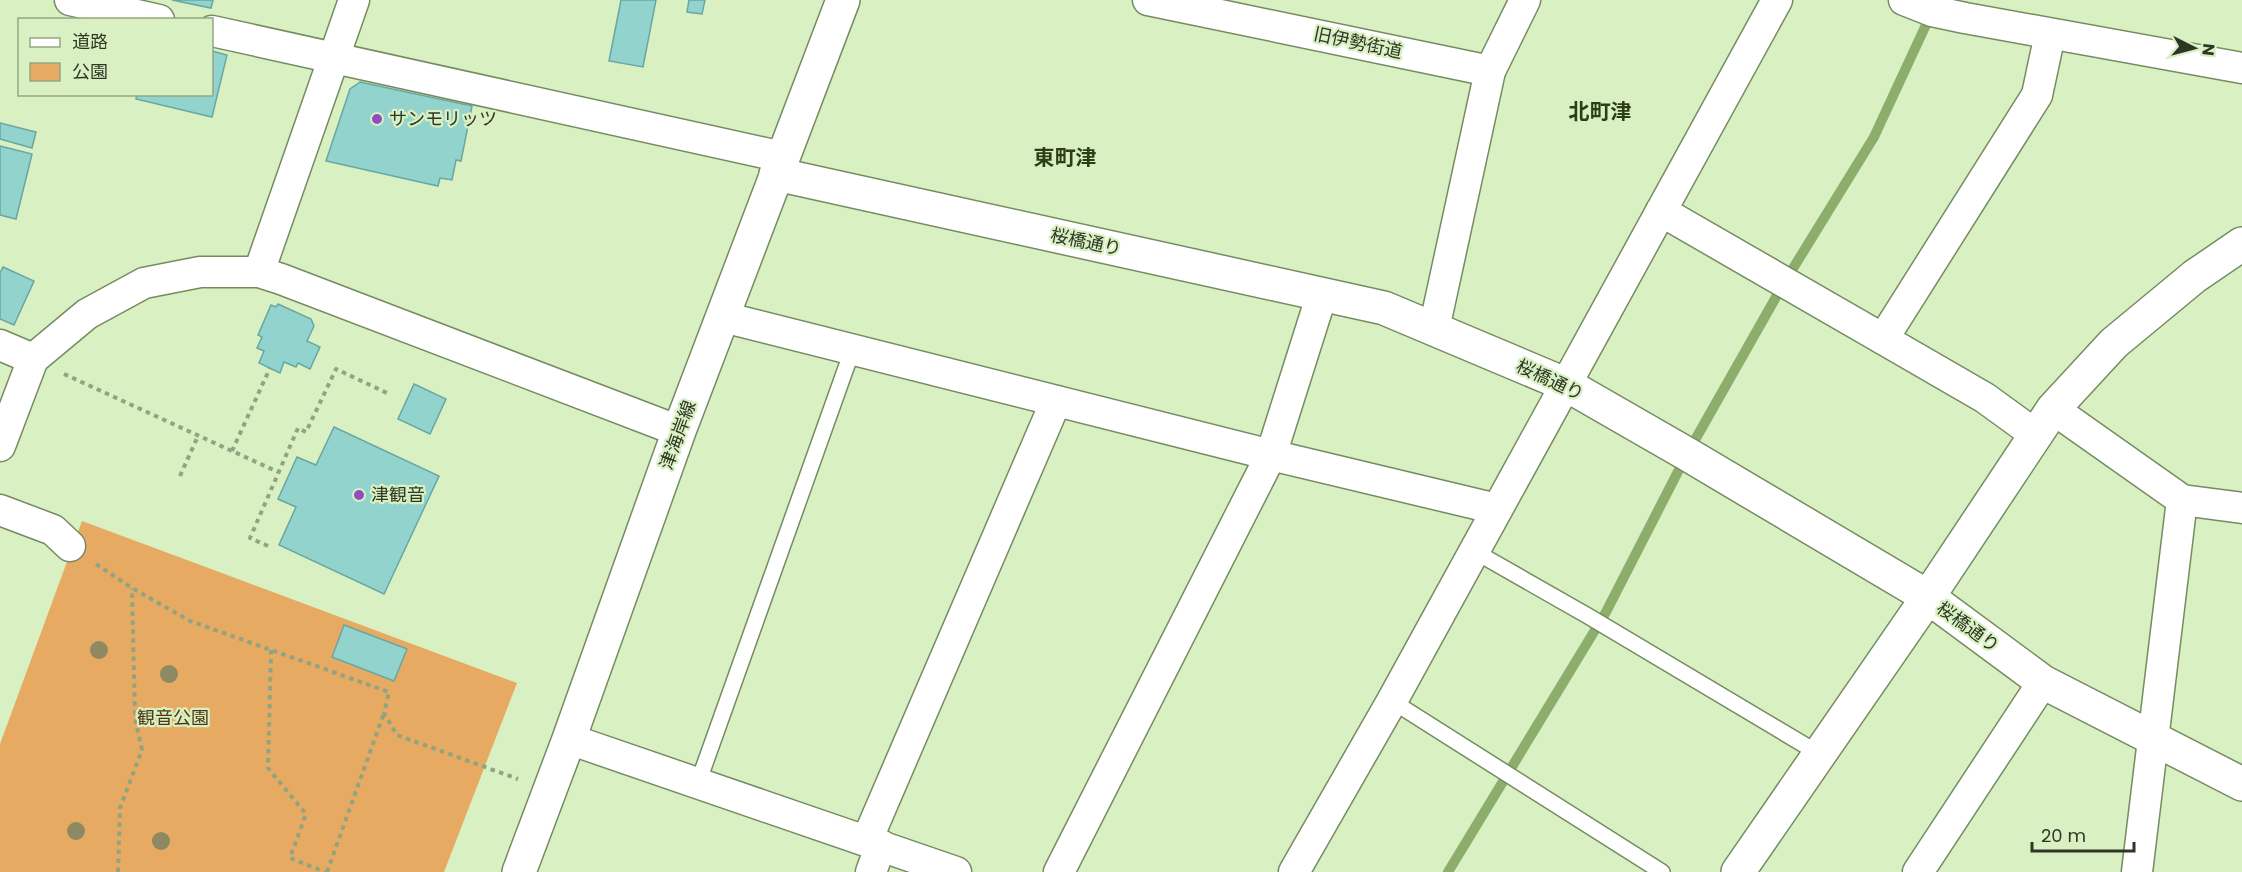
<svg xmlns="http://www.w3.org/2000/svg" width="2242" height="872" viewBox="0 0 2242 872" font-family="Poppins,'Noto Sans JP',sans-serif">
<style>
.green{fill:#e6aa62}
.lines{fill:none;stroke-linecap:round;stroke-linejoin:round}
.stream{stroke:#8cad6b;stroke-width:10}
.building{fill:#93d3ce;stroke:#68a7a2;stroke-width:1.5}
.lane-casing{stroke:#768b61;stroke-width:18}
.street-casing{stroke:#768b61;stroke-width:33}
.secondary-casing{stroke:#768b61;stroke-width:36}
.path{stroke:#92a381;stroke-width:4;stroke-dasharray:4.5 4.5;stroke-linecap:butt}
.lane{stroke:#fff;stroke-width:15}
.street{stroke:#fff;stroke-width:30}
.secondary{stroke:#fff;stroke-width:33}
.tree{fill:#8d8962}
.poi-dot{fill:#924cbf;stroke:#d8f0c2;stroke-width:2}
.labels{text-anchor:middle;stroke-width:4.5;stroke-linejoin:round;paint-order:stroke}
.street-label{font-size:18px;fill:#2e3725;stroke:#d8f0c2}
.poi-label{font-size:18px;fill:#2e3725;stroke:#d8f0c2;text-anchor:start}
.park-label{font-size:18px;fill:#4f3514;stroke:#d8f0c2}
.quarter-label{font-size:21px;font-weight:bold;fill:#2c3e17;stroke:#d8f0c2}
</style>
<rect width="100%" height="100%" fill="#d8f0c2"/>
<polygon class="green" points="82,521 517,683 444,872 0,872 0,744"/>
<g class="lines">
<polyline class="stream" points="1448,872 1606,612 1687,454 1784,283 1874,137 1931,14"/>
</g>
<g class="building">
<polygon points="172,0 213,0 211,8"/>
<polygon points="621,0 656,0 643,67 609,61"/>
<polygon points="689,0 705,0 702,14 687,12"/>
<polygon points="212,51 227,55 212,117 136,99 137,94 212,94"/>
<polygon points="360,82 472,106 461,161 456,160 452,180 440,178 438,186 326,161 350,89"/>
<polygon points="0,123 36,132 32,148 0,139"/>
<polygon points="0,146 32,154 16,219 0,215"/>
<polygon points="3,267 34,281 14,325 0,319 0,273"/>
<polygon points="278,304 311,319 314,326 307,341 320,347 310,369 298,363 296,367 284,362 280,373 259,363 264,351 257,348 262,337 258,335 271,305 276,307"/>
<polygon points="414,384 446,399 430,434 398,419"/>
<polygon points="334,427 439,476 384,594 279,545 296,507 278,499 297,457 316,465"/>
<polygon points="344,625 407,649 394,681 332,657"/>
</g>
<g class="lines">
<g class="lane-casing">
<g id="lane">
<polyline points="1474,551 1588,616 1818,753"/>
<polyline points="1392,701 1662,872"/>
<polyline points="698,783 852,351"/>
</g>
</g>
<g class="street-casing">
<g id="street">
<polyline points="70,0 159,20"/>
<polyline points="1148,0 1490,71"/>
<polyline points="1904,0 1932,11 1965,18 2242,68"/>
<polyline points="212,31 783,157"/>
<polyline points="1661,211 1883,339 2037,95 2050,34"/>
<polyline points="259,272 354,0"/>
<polyline points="723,317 1271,455 1497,509"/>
<polyline points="1434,329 1490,71 1525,0"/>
<polyline points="1883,339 1985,398 2036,435"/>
<polyline points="0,345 33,359"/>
<polyline points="2053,409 2182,500 2242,508"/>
<polyline points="0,446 33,359 87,314 144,283 200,272 259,272 281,279 679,431"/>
<polyline points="0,510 53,530 70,546"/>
<polyline points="569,739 956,872"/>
<polyline points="867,840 1056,401"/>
<polyline points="871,872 881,845"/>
<polyline points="1059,872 1271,455 1322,294"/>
<polyline points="1294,872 1392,701 1777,0"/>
<polyline points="1918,872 2043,682"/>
<polyline points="2137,872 2182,500"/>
</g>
</g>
<g class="secondary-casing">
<g id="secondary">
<polyline points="776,174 1384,308 1567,385 1687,454 1928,597 2043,682 2242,784"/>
<polyline points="519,872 569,739 679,431 843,0"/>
<polyline points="1738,872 1928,597 2053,409 2114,343 2195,276 2242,244"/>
</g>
</g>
<g class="path">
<polyline points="64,374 278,472"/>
<polyline points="232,451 270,368"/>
<polyline points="180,476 198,436"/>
<polyline points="268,546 250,538 298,428 306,432 336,369 387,393"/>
<polyline points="96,564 132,588 190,621 389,692 384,713 397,735 518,779"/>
<polyline points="271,650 268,768 306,814 290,858 325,872"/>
<polyline points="118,872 120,808 142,750 135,718 132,588"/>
<polyline points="327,872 384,713"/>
</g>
<use href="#lane" class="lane"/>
<use href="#street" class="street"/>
<use href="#secondary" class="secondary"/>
</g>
<g class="tree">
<circle cx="99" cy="650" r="9"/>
<circle cx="169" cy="674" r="9"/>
<circle cx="76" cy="831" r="9"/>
<circle cx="161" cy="841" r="9"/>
</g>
<g class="poi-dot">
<circle cx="377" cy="119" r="6"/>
<circle cx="359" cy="495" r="6"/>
</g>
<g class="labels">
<g class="street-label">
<text transform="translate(1358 43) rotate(12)" y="6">旧伊勢街道</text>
<text transform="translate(1086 242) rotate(12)" y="6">桜橋通り</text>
<text transform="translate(1550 380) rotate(25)" y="6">桜橋通り</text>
<text transform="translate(678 435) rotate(-70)" y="6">津海岸線</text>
<text transform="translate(1968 627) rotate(36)" y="6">桜橋通り</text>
</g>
<g class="poi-label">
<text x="389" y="125">サンモリッツ</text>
<text x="371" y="501">津観音</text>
</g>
<g class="park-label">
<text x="173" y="724">観音公園</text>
</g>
<g class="quarter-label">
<text x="1600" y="119">北町津</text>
<text x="1065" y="165">東町津</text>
</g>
</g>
<rect x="18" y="18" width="195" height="78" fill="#d8f0c2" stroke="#94a683" stroke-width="1.5"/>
<rect x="30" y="38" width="30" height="9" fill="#ffffff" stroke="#94a683" stroke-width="1.5"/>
<text x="72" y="48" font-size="18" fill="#2e3725">道路</text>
<rect x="30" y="63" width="30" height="18" fill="#e6aa62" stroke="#94a683" stroke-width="1.5"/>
<text x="72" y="78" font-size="18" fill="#2e3725">公園</text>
<g transform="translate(2194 48) rotate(96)" stroke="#d8f0c2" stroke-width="4.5" paint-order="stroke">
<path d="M0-4.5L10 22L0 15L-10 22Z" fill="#2e3725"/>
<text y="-9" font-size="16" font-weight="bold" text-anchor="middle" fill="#2e3725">N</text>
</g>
<path d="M2032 842v9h102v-9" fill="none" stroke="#2e3725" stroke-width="3"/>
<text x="2041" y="842" font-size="18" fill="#2e3725" stroke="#d8f0c2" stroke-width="4.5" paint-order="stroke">20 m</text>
</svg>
